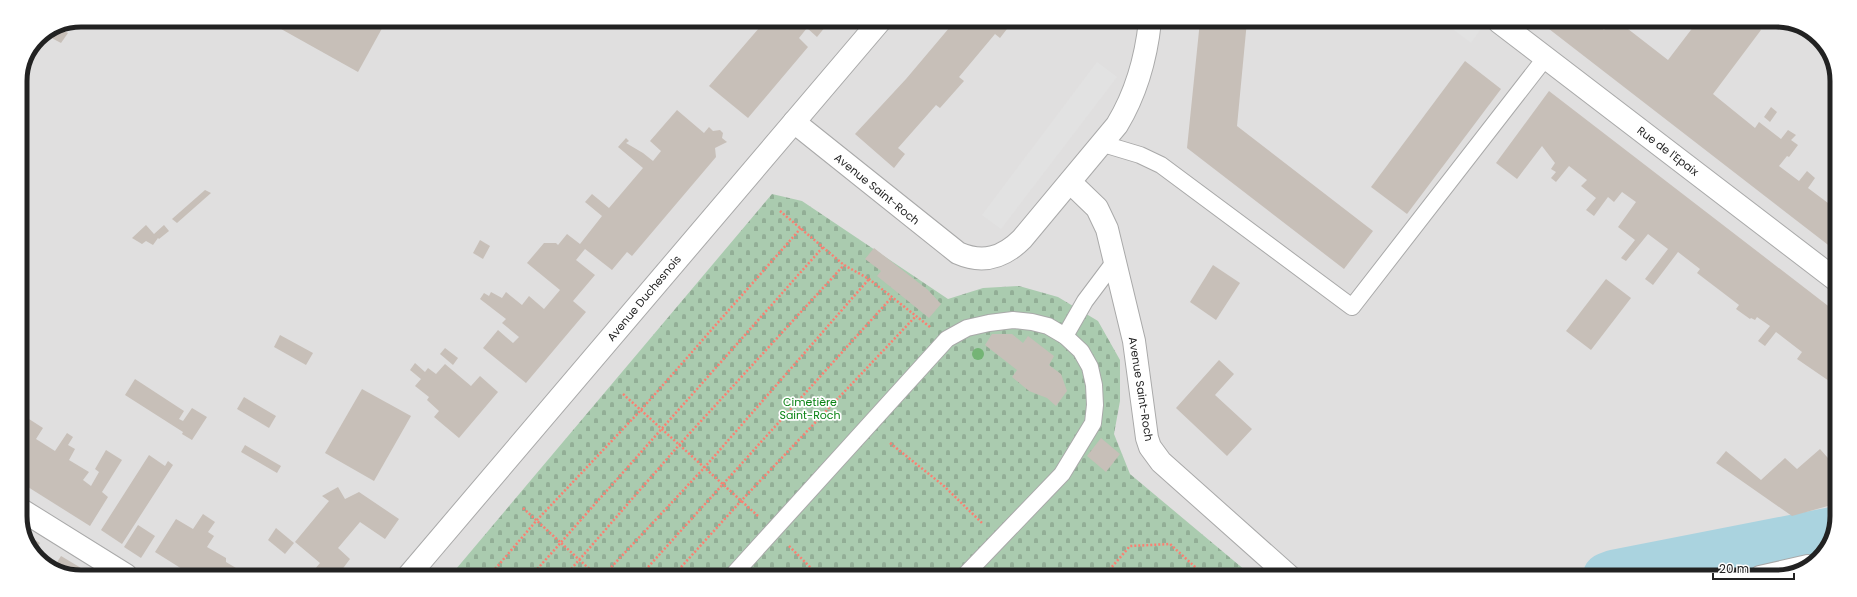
<svg xmlns="http://www.w3.org/2000/svg" width="1857" height="597" viewBox="0 0 1857 597" font-family="Poppins,sans-serif">
<style>
.residential{fill:#e0dfdf}
.cemetery{fill:url(#cemetery-stones)}
.parking{fill:#e2e2e2}
.lines{fill:none;stroke-linecap:round;stroke-linejoin:round}
.river{stroke:#aad3df;stroke-width:49}
.building{fill:#c7bfb8}
.lane-casing{stroke:#a9a9a9;stroke-width:18}
.street-casing{stroke:#a9a9a9;stroke-width:24}
.path{stroke:#fa8072;stroke-width:2.5;stroke-dasharray:2 2;stroke-linecap:butt}
.lane{stroke:#fff;stroke-width:16}
.street{stroke:#fff;stroke-width:22}
.tree{fill:#74b475}
.labels{text-anchor:middle;stroke-width:3.5;stroke-linejoin:round;paint-order:stroke}
.street-label{font-size:11px;fill:#222;stroke:#fff}
.park-label{font-size:11px;fill:#0c8416;stroke:#fff}
.rim{fill:none;stroke:#222;stroke-width:5}
</style>
<defs>
<pattern id="cemetery-stones" width="16" height="16" patternUnits="userSpaceOnUse"><rect width="16" height="16" fill="#aacbaf"/><path d="M2 7V4a2 2 0 0 1 4 0v3zM10 15v-3a2 2 0 0 1 4 0v3z" fill="#92ae96"/></pattern>
</defs>
<rect width="100%" height="100%" fill="#f2efe9"/>
<polygon class="residential" points="81,20 1792,22 1822,41 1837,77 1835,532 1813,564 1776,577 65,575 33,553 20,520 20,81 38,38"/>
<polygon class="cemetery" points="772,194 802,201 948,299 983,288 1019,286 1058,297 1098,321 1120,360 1120,401 1114,434 1130,474 1252,576 451,575"/>
<g class="parking">
<polygon points="1443,22 1477,22 1483,26 1471,43"/>
<polygon points="1097,62 1117,77 1001,229 982,215"/>
</g>
<g class="lines">
<polyline class="river" points="1607,577 1615,574 1835,531"/>
</g>
<g class="building">
<polygon points="265,20 381,20 385,23 358,72"/>
<polygon points="765,21 778,21 781,24 783,21 830,21 817,37 807,28 799,38 808,47 748,118 709,86"/>
<polygon points="955,21 1006,21 1010,25 1000,38 995,34 959,77 964,81 940,108 936,105 898,148 905,154 894,168 855,134 906,79"/>
<polygon points="1200,21 1247,21 1237,126 1373,231 1344,269 1187,148"/>
<polygon points="1540,22 1594,22 1604,30 1611,22 1619,22 1668,60 1697,22 1751,22 1761,30 1713,94 1755,128 1759,122 1781,139 1788,130 1796,135 1791,140 1798,145 1789,157 1787,156 1779,166 1799,181 1807,171 1815,178 1808,188 1828,203 1836,194 1836,251"/>
<polygon points="60,29 68,33 61,43 46,35"/>
<polygon points="1465,61 1501,89 1407,214 1371,187"/>
<polygon points="1549,91 1836,312 1835,386 1833,390 1829,387 1832,383 1797,359 1802,352 1776,332 1765,346 1758,341 1770,326 1757,317 1755,320 1751,318 1750,319 1736,309 1739,305 1697,273 1700,269 1678,252 1653,285 1645,279 1668,249 1648,234 1626,261 1621,258 1635,240 1618,227 1636,202 1622,192 1614,202 1608,197 1594,216 1586,210 1596,198 1581,186 1587,180 1569,166 1556,182 1551,178 1556,172 1551,169 1555,163 1542,146 1517,179 1496,163"/>
<polygon points="1771,107 1777,112 1770,122 1764,117"/>
<polygon points="677,110 704,133 709,127 713,131 720,130 723,133 722,138 727,142 715,148 716,157 632,256 627,252 612,270 585,249 576,260 595,275 573,301 586,312 526,383 483,348 498,330 513,343 519,337 502,323 506,319 480,299 484,293 489,296 491,292 502,298 506,292 522,305 529,296 544,309 560,290 527,263 544,243 556,243 558,245 567,234 580,244 602,216 585,202 592,194 609,208 643,168 618,147 626,138 629,141 626,143 643,153 653,161 661,151 650,141"/>
<polygon points="1836,159 1836,172 1835,174 1828,170"/>
<polygon points="205,190 211,193 177,223 172,219"/>
<polygon points="146,225 154,234 164,225 169,231 159,239 158,238 153,245 146,241 142,244 132,238"/>
<polygon points="480,240 490,246 483,259 473,253"/>
<polygon points="874,248 928,290 941,304 929,318 877,276 881,271 865,259"/>
<polygon points="1213,265 1240,283 1216,320 1190,302"/>
<polygon points="1606,279 1631,298 1591,350 1566,331"/>
<polygon points="992,334 1012,334 1023,343 1028,336 1054,356 1049,365 1061,374 1067,391 1056,406 1047,398 1029,391 1012,377 1017,370 985,345"/>
<polygon points="280,335 313,353 306,365 274,347"/>
<polygon points="445,348 458,358 453,365 440,354"/>
<polygon points="1219,360 1234,374 1215,395 1252,429 1227,456 1176,408"/>
<polygon points="415,363 425,372 428,368 436,374 445,364 471,386 480,376 498,392 459,438 434,417 439,411 427,400 429,397 415,386 421,379 410,370"/>
<polygon points="135,379 184,411 179,419 183,421 192,408 207,417 192,440 182,434 183,432 125,395"/>
<polygon points="362,389 411,416 374,481 325,453"/>
<polygon points="244,397 276,416 269,428 237,409"/>
<polygon points="29,419 43,428 36,439 55,451 67,433 73,437 68,445 75,449 69,460 89,472 83,480 91,486 99,472 95,469 106,450 122,460 102,492 108,497 90,526 20,482 20,429 22,430"/>
<polygon points="1101,438 1120,454 1106,472 1087,456"/>
<polygon points="245,445 281,466 277,473 241,452"/>
<polygon points="1820,449 1835,466 1835,504 1792,516 1716,463 1726,451 1761,480 1785,458 1797,469"/>
<polygon points="149,455 165,466 168,461 173,465 122,544 101,530"/>
<polygon points="338,487 345,499 359,492 399,519 385,539 360,522 338,548 350,559 338,575 310,575 320,563 295,542 329,501 322,496"/>
<polygon points="203,514 215,522 208,532 214,536 207,547 226,558 226,562 246,574 250,568 262,575 203,575 194,569 190,574 155,552 176,519 193,529"/>
<polygon points="138,525 155,536 141,558 124,547"/>
<polygon points="276,528 294,543 285,554 268,540"/>
<polygon points="25,534 40,543 34,554 33,553"/>
<polygon points="61,556 81,568 91,575 65,575 54,567"/>
</g>
<g class="lines">
<g class="lane-casing">
<g id="lane">
<polyline points="1103,142 1110,146 1140,155 1161,165 1352,307 1546,57"/>
<polyline points="1065,336 1085,301 1115,261"/>
<polyline points="732,576 947,339 967,328 989,323 1013,320 1032,322 1048,326 1065,336 1081,351 1090,367 1094,385 1095,405 1093,423 1062,474 964,576"/>
</g>
</g>
<g class="street-casing">
<g id="street">
<polyline points="1499,22 1836,280"/>
<path d="M794,122l164,131c25,11 45,5 64,-14l95,-114c20,-33 29,-66 33,-104"/>
<polyline points="1070,182 1097,208 1107,229 1134,341 1147,438 1150,447 1161,462 1289,576"/>
<polyline points="20,509 126,575"/>
<polyline points="409,575 880,21"/>
<polyline points="1760,577 1808,566"/>
</g>
</g>
<g class="path">
<polyline points="780,211 844,265 869,279 930,327"/>
<polyline points="623,394 758,516"/>
<polyline points="890,443 944,486 983,524"/>
<polyline points="523,508 597,576"/>
<polyline points="789,546 819,576"/>
<polyline points="490,575 537,520 641,410 801,228"/>
<polyline points="532,575 823,247"/>
<polyline points="566,575 679,445 844,265"/>
<polyline points="603,576 704,468 869,279"/>
<polyline points="640,576 892,297"/>
<polyline points="673,576 741,501 915,317"/>
<polyline points="1104,576 1130,546 1170,544 1205,576"/>
</g>
<use href="#lane" class="lane"/>
<use href="#street" class="street"/>
</g>
<circle class="tree" cx="978" cy="354" r="6"/>
<g class="labels">
<g class="street-label">
<text transform="translate(1668 151) rotate(37)" y="4">Rue de l'Epaix</text>
<text transform="translate(877 189) rotate(39)" y="4">Avenue Saint-Roch</text>
<text transform="translate(644 298) rotate(-50)" y="4">Avenue Duchesnois</text>
<text transform="translate(1141 389) rotate(81)" y="4">Avenue Saint-Roch</text>
</g>
<g class="park-label">
<text x="810" y="406">Cimetière<tspan x="810" dy="13">Saint-Roch</tspan></text>
</g>
</g>
<path d="M0 0H1857V597H0ZM81 27H1776A54 54 0 0 1 1830 81V516A54 54 0 0 1 1776 570H81A54 54 0 0 1 27 516V81A54 54 0 0 1 81 27Z" fill="#fff" fill-rule="evenodd"/>
<path class="rim" d="M81 27H1776A54 54 0 0 1 1830 81V516A54 54 0 0 1 1776 570H81A54 54 0 0 1 27 516V81A54 54 0 0 1 81 27Z"/>
<path d="M1713 573v6h81v-6" fill="none" stroke="#222222" stroke-width="2"/>
<text x="1719" y="573" font-size="12" fill="#222222" stroke="#ffffff" stroke-width="3" paint-order="stroke">20 m</text>
</svg>
